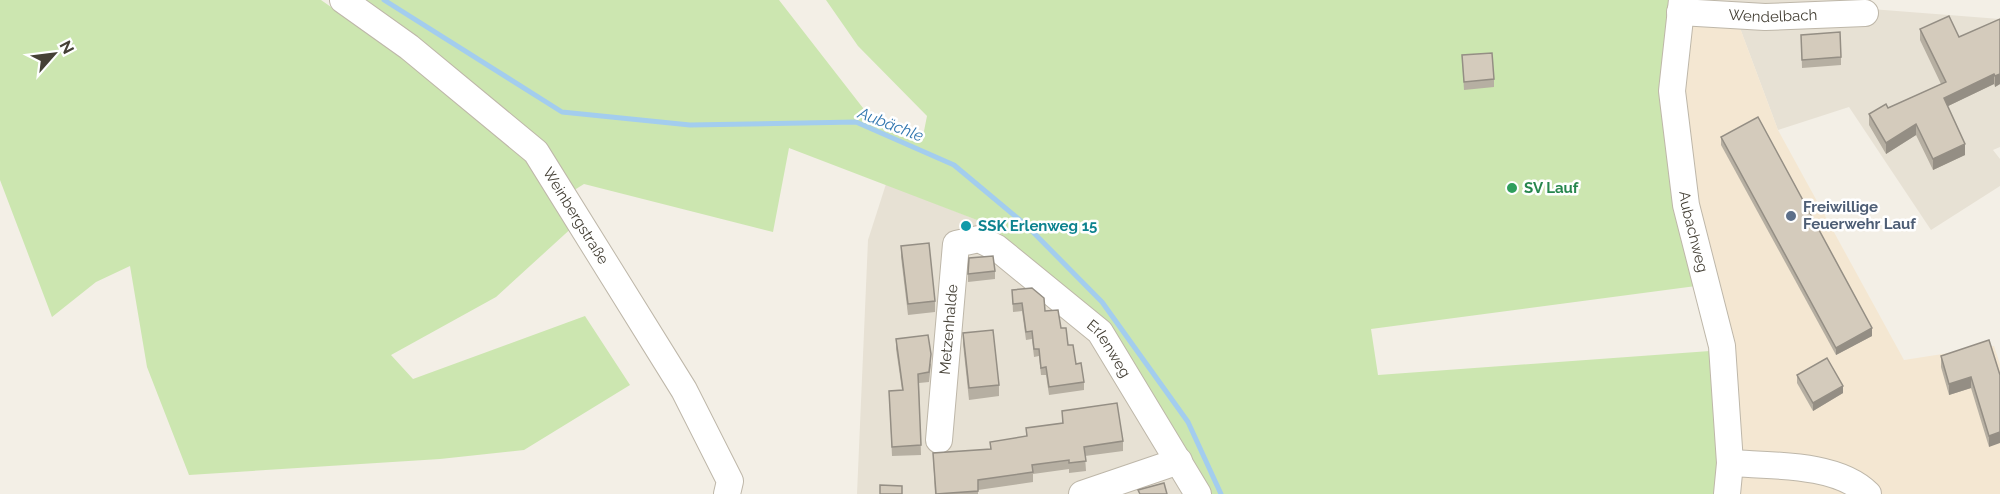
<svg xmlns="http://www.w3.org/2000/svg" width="2000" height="494" viewBox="0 0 2000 494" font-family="Raleway,sans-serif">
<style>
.residential{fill:#e7e1d4}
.commercial{fill:#f4e7d2}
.green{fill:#cce6b0}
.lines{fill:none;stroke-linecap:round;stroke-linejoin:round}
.stream{stroke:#a3cdee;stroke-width:5}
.minor-casing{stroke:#beb7a9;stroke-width:28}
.minor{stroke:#fff;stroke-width:26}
.wall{fill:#b6afa2}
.shaded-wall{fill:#948e84}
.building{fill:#d4cbbc;stroke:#948e84;stroke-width:1.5}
.leisure-dot{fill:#2e9e5b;stroke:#fff;stroke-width:2}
.service-dot{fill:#5c6f8a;stroke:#fff;stroke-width:2}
.culture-dot{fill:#0f9aa8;stroke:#fff;stroke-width:2}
.labels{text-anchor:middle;stroke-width:5;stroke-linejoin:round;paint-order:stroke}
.street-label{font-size:15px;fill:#454036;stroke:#fff}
.leisure-label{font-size:15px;font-weight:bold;fill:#27864d;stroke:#fff;text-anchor:start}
.service-label{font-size:15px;font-weight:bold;fill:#4e5e75;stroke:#fff;text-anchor:start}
.culture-label{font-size:15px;font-weight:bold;fill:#0d838f;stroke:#fff;text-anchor:start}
.water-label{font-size:16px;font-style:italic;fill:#3176af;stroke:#fff}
</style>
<rect width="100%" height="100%" fill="#f3efe6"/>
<g class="residential">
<polygon points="1676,0 1870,0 1871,9 2000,19 2000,147 1993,150 2000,159 2000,186 1931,230 1849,107 1778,130 1737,20"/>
<polygon points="886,184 990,225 1107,326 1206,494 857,494 868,240"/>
</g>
<polygon class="commercial" points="1674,10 1737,20 1778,130 1904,360 1994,346 2000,364 2000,494 1716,494 1710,351 1677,200"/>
<g class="green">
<polygon points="0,0 321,0 450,90 527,152 576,224 496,297 391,355 413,379 585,316 630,385 524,450 440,459 189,475 147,367 130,266 96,282 52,317 0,180"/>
<polygon points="352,0 779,0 870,117 922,141 927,116 858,46 826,0 1676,0 1696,286 1371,329 1378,375 1710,351 1720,429 1716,494 1206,494 1107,326 990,225 789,148 773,232 584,184 571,192"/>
</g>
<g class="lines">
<polyline class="stream" points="384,0 562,112 690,125 856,122 954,165 1027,226 1102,302 1188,422 1221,494"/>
<g class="minor-casing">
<g id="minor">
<path id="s1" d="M343,0l66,47 127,105 148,238 46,91 -3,13"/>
<path id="s2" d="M1682,0l-10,91 14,114 36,141 8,117 -3,31"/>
<path id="s3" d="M1680,12l85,5 100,-4"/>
<path id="s4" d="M939,440l17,-196 23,-5 18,9 103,84 98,162"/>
<path d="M1730,463c42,3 107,0 138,31"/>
<polyline points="1082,494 1179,461"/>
</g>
</g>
<use href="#minor" class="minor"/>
</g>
<g class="wall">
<polygon points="2000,19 2000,84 1995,87 1994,84 1948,106 1965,155 1933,170 1916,135 1886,154 1869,125 1869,114 1888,108 1941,84 1920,40 1920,29 1959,37"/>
<polygon points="1801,35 1841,57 1841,65 1802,68"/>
<polygon points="1462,55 1494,79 1494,87 1464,90"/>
<polygon points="1721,137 1872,336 1836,355 1721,145"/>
<polygon points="901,246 935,301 935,312 908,315 901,257"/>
<polygon points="995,271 995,279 968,282 968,274"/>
<polygon points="1012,290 1045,311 1061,328 1084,382 1084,390 1049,395 1046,375 1041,375 1039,356 1034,357 1032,339 1026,340 1022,311 1013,312"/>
<polygon points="963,333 999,385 999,396 969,400 963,344"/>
<polygon points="896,339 931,364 929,382 919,383 921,455 892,456 889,391 902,390 896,349"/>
<polygon points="1941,356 2000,375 1989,447 1971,388 1949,395 1941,367"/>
<polygon points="1797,375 1843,393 1813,411 1797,383"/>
<polygon points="1062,411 1123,441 1123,451 1085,456 1086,471 1069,473 1069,469 1033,474 1033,482 978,490 978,494 935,494 933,453 990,449 990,442 1026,437 1026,428 1062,423"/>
</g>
<g class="shaded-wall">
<polygon points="1994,74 1994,84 1944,108 1944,98"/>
<polygon points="2000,74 2000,84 1995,87 1995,76"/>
<polygon points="1916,124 1916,135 1886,154 1886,143"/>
<polygon points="1965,144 1965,155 1933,170 1933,159"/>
<polygon points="1872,328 1872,336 1836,355 1836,348"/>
<polygon points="1971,377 1971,388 1949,395 1949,384"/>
<polygon points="1843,386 1843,393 1813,411 1813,403"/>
<polygon points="2000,432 2000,443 1989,447 1989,436"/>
</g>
<g class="building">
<polygon points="1949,16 1959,37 2000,19 2000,74 1995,76 1994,74 1944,98 1965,144 1933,159 1916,124 1886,143 1869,114 1886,104 1888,108 1946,82 1920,29"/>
<polygon points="1840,32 1841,57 1802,60 1801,35"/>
<polygon points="1492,53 1494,79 1464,82 1462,55"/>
<polygon points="1758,117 1872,328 1836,348 1721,137"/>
<polygon points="929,243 935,301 908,304 901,246"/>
<polygon points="993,256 995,271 968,274 969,258"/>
<polygon points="1032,288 1044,298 1045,311 1058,310 1061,328 1066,328 1068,345 1073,345 1076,364 1081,363 1084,382 1049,387 1046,367 1041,368 1039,349 1034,349 1032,331 1026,332 1022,303 1013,304 1012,290"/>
<polygon points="993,330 999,385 969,388 963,333"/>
<polygon points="928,335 931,354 929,372 918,374 921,445 892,447 889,391 903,390 896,339"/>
<polygon points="1989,340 2000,375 2000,432 1989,436 1971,377 1949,384 1941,356"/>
<polygon points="1827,358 1843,386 1813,403 1797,375"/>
<polygon points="1117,403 1123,441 1084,447 1086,461 1069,463 1069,460 1032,465 1033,472 978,480 978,491 936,494 933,453 991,449 990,442 1027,436 1026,428 1063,423 1062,411"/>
<polygon points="1164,483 1167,494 1140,494 1138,490"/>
<polygon points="880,485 902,486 902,494 880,494"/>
</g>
<circle class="leisure-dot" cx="1512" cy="188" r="6"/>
<circle class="service-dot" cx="1791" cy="216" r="6"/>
<circle class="culture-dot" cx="966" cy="226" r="6"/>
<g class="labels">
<g class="street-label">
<text dy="5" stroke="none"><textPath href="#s3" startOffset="93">Wendelbach</textPath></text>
<text dy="5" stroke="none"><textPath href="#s1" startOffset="321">Weinbergstraße</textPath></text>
<text dy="5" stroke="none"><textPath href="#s2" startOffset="234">Aubachweg</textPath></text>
<text dy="5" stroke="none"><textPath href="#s4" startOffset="111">Metzenhalde</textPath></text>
<text dy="5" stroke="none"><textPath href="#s4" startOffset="392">Erlenweg</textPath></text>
</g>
<g class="leisure-label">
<text x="1524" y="193">SV Lauf</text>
</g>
<g class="service-label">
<text x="1803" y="212">Freiwillige<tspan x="1803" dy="17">Feuerwehr Lauf</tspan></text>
</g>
<g class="culture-label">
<text x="978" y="231">SSK Erlenweg 15</text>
</g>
<g class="water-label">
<text transform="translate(891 124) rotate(21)" y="6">Aubächle</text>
</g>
</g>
<g transform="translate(54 54) rotate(62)" stroke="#ffffff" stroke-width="4.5" paint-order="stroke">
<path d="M0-4.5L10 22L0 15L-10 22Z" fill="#454036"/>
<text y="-9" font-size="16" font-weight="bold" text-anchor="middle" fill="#454036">N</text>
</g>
</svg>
